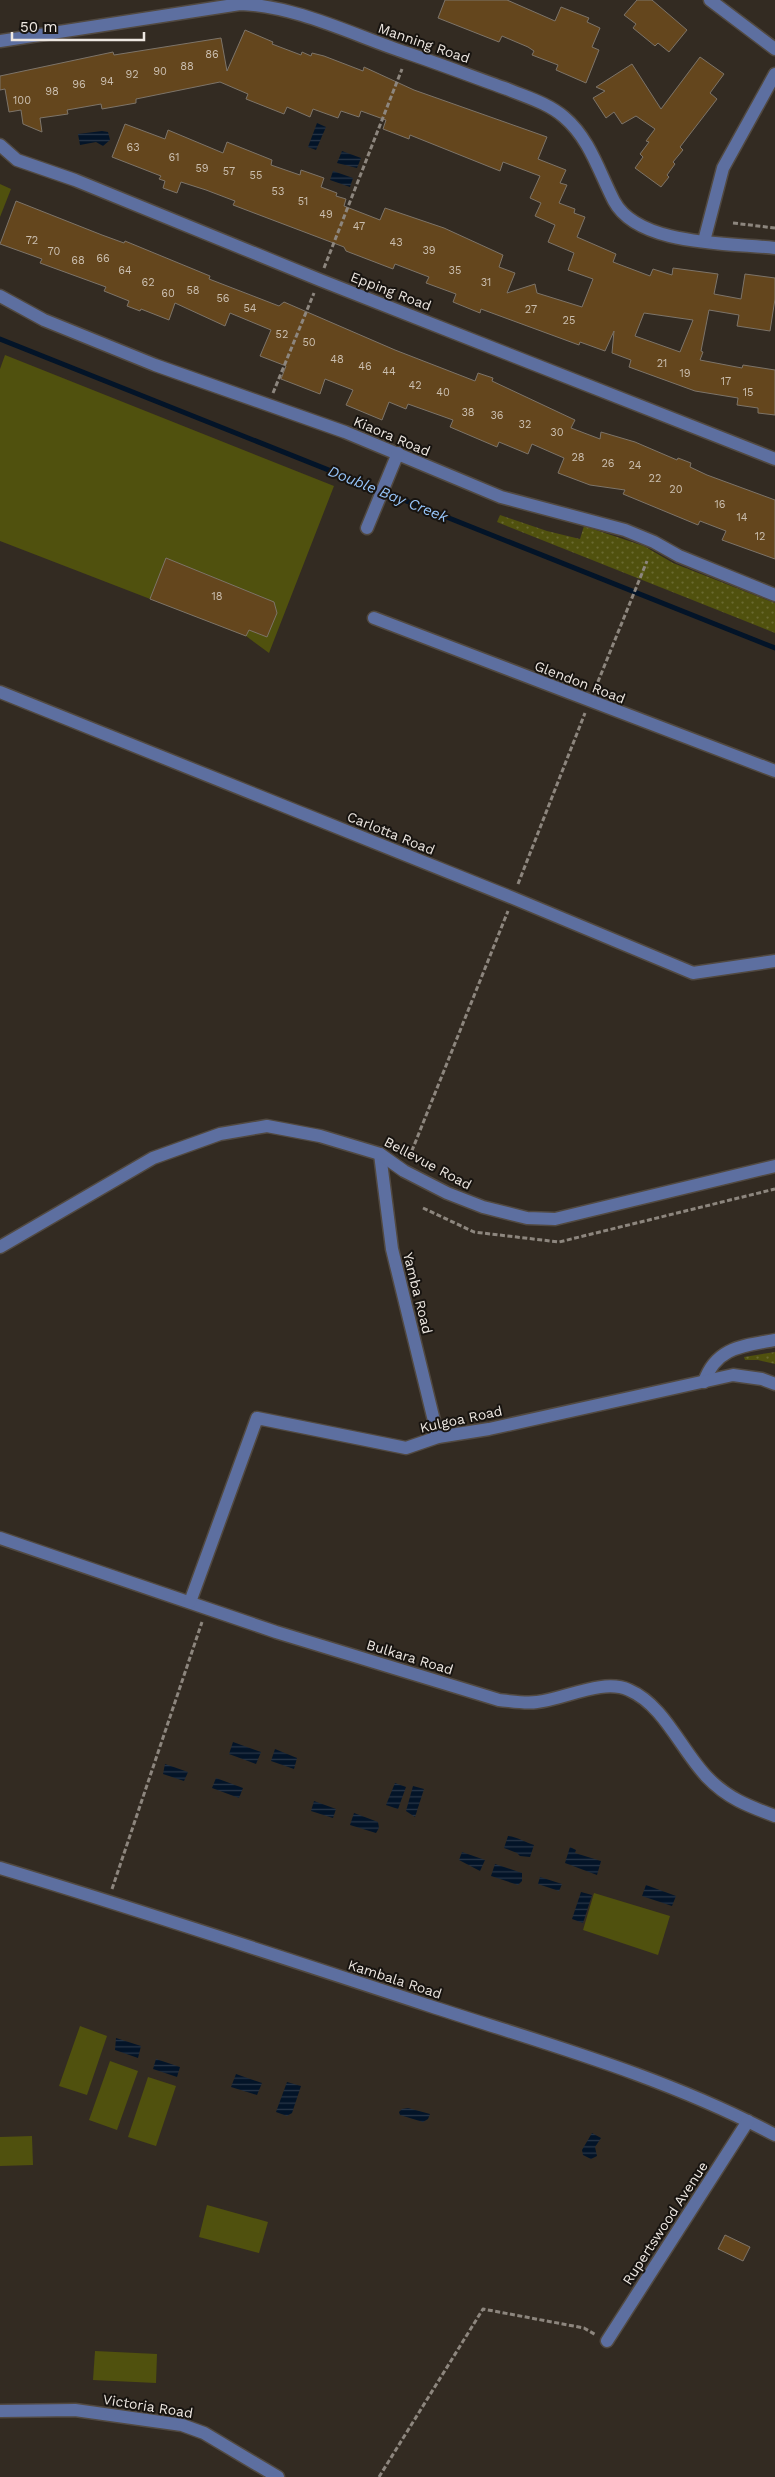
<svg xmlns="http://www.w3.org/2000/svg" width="775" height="2477" viewBox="0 0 775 2477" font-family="'Work Sans',sans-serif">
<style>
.grass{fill:url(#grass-dots)}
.park{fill:#50510e}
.water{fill:url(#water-rules)}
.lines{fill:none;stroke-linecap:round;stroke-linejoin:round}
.stream{stroke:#031428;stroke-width:5}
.building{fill:#64461d;stroke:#7d7469;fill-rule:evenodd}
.minor-casing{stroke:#514941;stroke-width:15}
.path{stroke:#8d867e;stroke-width:3;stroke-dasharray:5 2.5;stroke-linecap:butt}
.minor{stroke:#5d6fa0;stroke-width:12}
.labels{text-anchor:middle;stroke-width:4;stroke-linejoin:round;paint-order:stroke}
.number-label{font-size:11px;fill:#cbbfb0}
.street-label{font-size:14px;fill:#ede7e1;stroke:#181410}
.water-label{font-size:15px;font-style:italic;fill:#95c3f7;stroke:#181410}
</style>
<defs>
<pattern id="grass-dots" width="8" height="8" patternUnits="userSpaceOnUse" patternTransform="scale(1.25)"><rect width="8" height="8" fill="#50510e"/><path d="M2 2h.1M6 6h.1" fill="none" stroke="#6a6a31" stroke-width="1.8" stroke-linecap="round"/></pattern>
<pattern id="water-rules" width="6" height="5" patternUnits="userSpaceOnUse" patternTransform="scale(1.25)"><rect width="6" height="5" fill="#031428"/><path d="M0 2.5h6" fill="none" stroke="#283647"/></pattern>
</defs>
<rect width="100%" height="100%" fill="#332b22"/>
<g class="grass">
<polygon points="500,515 547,531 580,539 584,526 644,546 673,563 775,603 775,633 497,522"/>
<polygon points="775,1352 775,1364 758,1360 745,1360 744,1357"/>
</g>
<g class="park">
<polygon points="0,184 11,189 0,217"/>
<polygon points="5,355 334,486 269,653 246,636 0,541 0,369"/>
<polygon points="594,1893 670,1916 658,1955 583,1930"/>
<polygon points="80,2026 107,2036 87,2095 59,2086"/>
<polygon points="110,2061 138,2071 117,2130 89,2120"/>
<polygon points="148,2077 176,2086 156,2146 128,2137"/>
<polygon points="32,2136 33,2165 0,2166 0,2137"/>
<polygon points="207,2205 268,2222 259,2253 199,2237"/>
<polygon points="95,2351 157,2354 156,2383 93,2380"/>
</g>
<g class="water">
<polygon points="317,123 326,127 316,150 308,147"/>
<polygon points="102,131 108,132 110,140 103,146 96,142 80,145 78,134"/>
<polygon points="342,151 361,158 357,168 337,163"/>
<polygon points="333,171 353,178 350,187 330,180"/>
<polygon points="233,1742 261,1752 256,1764 229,1754"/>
<polygon points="275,1749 297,1758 294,1769 271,1761"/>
<polygon points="165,1764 188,1772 184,1781 163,1774"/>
<polygon points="216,1778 243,1788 239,1798 212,1788"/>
<polygon points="395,1783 406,1787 398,1809 386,1805"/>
<polygon points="413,1786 424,1789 415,1817 406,1811"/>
<polygon points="314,1801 336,1809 333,1818 311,1811"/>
<polygon points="354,1813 378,1822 379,1828 376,1833 350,1825"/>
<path d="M508,1836c10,1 16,6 26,9l-4,12 -10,-1 -3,-3 -13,-5z"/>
<polygon points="570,1847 576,1850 575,1853 601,1861 597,1875 565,1863"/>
<polygon points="462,1852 485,1860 480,1871 459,1860"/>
<polygon points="495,1864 522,1873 522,1881 518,1885 491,1876"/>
<polygon points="540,1877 562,1884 559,1891 538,1884"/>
<polygon points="646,1885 676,1896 672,1906 642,1896"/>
<polygon points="581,1892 592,1895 583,1923 572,1919"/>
<polygon points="116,2038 141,2046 138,2058 115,2050"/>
<polygon points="156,2059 180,2067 177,2077 153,2069"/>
<polygon points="236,2074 262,2083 257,2095 231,2087"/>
<polygon points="287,2082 301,2086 292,2113 287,2116 276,2112"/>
<polygon points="408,2108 430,2114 428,2119 423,2122 400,2115 399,2112 402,2109"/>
<polygon points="592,2133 601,2138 595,2147 597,2156 591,2159 583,2155 582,2150"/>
</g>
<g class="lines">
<polyline class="stream" points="0,339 775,648"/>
</g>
<g class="building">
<polygon points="445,0 507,0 555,21 561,7 589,18 587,22 600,28 592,47 599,50 586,83 556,70 558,65 532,55 534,51 528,47 502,36 499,42 438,18"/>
<polygon points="637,0 652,0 687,30 669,52 658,43 655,46 633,28 636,24 624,15"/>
<path d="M245,30l28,12 -1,2 29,11 1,-3 9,4 1,-3 12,3 39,15 1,-4 50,23 133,47 -9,22 28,11 -6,13 7,2 -8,18 16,6 -1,4 11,4 -8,20 39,17 -3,8 37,14 3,-7 19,6 1,-7 45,6 -4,20 27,5 4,-25 30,4v21l-5,32 -33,-5 2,-11 -30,-5 -8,41 2,1 -3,8 42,8 1,-3 32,5v45l-17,-2v-5l-21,-3 1,-7 -43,-7 -66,-24 2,-7 -19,-7 2,-22 -9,20 -25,-9 -1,3 -98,-36 -1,4 -27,-11 3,-8 -30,-11 3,-6 -34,-13 -2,5 -47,-18 -2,-4 -111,-42 2,-4 -29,-11 -25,-8 -4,11 -14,-5 2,-7 -6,-2 2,-3 -49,-19 13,-33 40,15 3,-9 55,23 4,-11 45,18 -1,5 29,10 1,-5 23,8 -3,9 16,6 -1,3 10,3 -2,7 36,14 5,-12 59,20 59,27 -4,12 16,6 -8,20 28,-9 2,9 45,14 11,-28 -25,-9 6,-17 -26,-11 7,-17 -20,-9 6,-13 -11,-5 10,-22 -37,-14 -3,9 -90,-36 -1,4 -26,-10 3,-9 -25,-9 -2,6 -18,-6 -3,7 -25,-9 -3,8 -23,-10 -3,7 -38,-15 2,-5 -28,-12 -84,17v4l-34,6 -1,-5 -34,6 1,4 -28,4 2,14 -19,-8 -2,-14 -12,2 -4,-23 -5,1v-14l113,-24 1,3 107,-17 6,33zM644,313l49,7 -13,32 -45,-16z"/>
<polygon points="700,57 724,74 710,93 717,99 680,147 683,150 673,162 675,164 667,175 669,177 661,187 635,168 643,157 640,154 649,142 646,141 655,129 636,116 622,124 614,112 606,118 593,98 605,91 596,87 632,64 661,109"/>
<polygon points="16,201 102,235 124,243 125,241 210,276 209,279 279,306 284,302 395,350 475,381 478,373 493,378 492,381 575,420 571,428 600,439 601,432 635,442 677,460 678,458 691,463 690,467 707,475 775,500 775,559 722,540 726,531 700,521 698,525 623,494 625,490 590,485 558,473 564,458 532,444 528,454 499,442 497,447 450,427 453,420 408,404 406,409 389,402 382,420 346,405 353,390 325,379 320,394 281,379 286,366 260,356 271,330 230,313 225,326 175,303 169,320 141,309 140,311 127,306 129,301 104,291 106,287 40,263 42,259 0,244"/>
<polygon points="166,558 274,602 277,613 267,637 249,630 246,636 150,599"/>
<polygon points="725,2235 750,2247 743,2261 718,2249"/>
</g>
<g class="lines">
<g class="minor-casing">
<g id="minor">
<polyline points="710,0 775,49"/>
<path d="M0,41l240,-37c57,2 113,31 167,49 33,11 66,24 100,36 19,8 41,14 57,28 26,22 35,55 50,84 24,45 115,42 161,47"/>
<polyline points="0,145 17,160 75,180 320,280 775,459"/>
<polyline points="704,241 723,168 775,74"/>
<polyline points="0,296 44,320 155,365 345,432 501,497 625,530 654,542 679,556 775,595"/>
<polyline points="367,528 398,453"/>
<polyline points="374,618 775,771"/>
<polyline points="0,692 513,898 693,973 775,961"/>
<polyline points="380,1154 392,1249 438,1437"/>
<polyline points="0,1247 153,1158 220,1134 267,1126 320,1136 380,1154 404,1171 447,1193 483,1207 527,1218 555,1219 775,1166"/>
<path d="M704,1382c12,-35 39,-36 71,-42"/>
<path d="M0,1538l276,94 223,68c12,1 26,4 38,2 28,-3 66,-24 92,-12 35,15 52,60 78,87 20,21 41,29 68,39"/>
<polyline points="190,1602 257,1418 406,1448 438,1437 489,1429 733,1375 762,1379 775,1384"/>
<path d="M0,1868c146,44 291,92 436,140 114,37 232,70 339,127"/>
<polyline points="607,2341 748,2121"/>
<polyline points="0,2411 75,2410 182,2425 204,2433 278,2477"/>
</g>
</g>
<g class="path">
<polyline points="733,223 775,228"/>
<polyline points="324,268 402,69"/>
<polyline points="273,393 314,293"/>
<polyline points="595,689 647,561"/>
<polyline points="518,884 585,713"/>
<polyline points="409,1158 508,911"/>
<polyline points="423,1208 474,1232 559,1242 775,1189"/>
<polyline points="112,1889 202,1622"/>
<polyline points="379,2477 483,2309 584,2328 596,2335"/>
</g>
<use href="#minor" class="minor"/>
</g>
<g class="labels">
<g class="number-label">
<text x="212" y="58">86</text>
<text x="187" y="70">88</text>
<text x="160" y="75">90</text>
<text x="132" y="78">92</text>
<text x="107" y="85">94</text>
<text x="79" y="88">96</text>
<text x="52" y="95">98</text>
<text x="22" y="104">100</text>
<text x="133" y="151">63</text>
<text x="174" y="161">61</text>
<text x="202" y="172">59</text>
<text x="229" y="175">57</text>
<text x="256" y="179">55</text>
<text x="278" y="195">53</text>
<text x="303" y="205">51</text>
<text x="326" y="218">49</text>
<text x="359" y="230">47</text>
<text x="32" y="244">72</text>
<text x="396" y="246">43</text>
<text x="429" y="254">39</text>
<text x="54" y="255">70</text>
<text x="103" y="262">66</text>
<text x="78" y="264">68</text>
<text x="125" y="274">64</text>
<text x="455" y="274">35</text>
<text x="148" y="286">62</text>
<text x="486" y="286">31</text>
<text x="193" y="294">58</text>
<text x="168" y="297">60</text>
<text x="223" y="302">56</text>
<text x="250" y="312">54</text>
<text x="531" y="313">27</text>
<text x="569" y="324">25</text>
<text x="282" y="338">52</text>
<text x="309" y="346">50</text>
<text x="337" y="363">48</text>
<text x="662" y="367">21</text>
<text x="365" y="370">46</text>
<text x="389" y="375">44</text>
<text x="685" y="377">19</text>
<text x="726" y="385">17</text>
<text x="415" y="389">42</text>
<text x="443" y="396">40</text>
<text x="748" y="396">15</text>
<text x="468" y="416">38</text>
<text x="497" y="419">36</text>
<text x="525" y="428">32</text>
<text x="557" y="436">30</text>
<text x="578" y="461">28</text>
<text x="608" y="467">26</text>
<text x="635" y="469">24</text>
<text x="655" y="482">22</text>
<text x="676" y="493">20</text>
<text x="720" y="508">16</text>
<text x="742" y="521">14</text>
<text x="760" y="540">12</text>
<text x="217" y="600">18</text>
</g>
<g class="street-label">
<text transform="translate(424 43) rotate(19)" y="5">Manning Road</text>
<text transform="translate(391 291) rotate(21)" y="5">Epping Road</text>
<text transform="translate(392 436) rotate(23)" y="5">Kiaora Road</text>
<text transform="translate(580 682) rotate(21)" y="5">Glendon Road</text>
<text transform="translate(391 833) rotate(22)" y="5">Carlotta Road</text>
<text transform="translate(428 1163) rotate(28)" y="5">Bellevue Road</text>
<text transform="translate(418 1293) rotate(76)" y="5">Yamba Road</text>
<text transform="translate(461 1419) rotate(-12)" y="5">Kulgoa Road</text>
<text transform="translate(410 1657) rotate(17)" y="5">Bulkara Road</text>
<text transform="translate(395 1979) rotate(18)" y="5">Kambala Road</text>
<text transform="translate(665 2223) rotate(-57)" y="5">Rupertswood Avenue</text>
<text transform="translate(148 2406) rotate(9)" y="5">Victoria Road</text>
</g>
<g class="water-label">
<text transform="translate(388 494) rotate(22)" y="5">Double Bay Creek</text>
</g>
</g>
<path d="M12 32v8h132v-8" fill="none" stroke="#ede7e1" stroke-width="2.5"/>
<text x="20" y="32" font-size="15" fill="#ede7e1" stroke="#181410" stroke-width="4" paint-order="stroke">50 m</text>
</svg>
